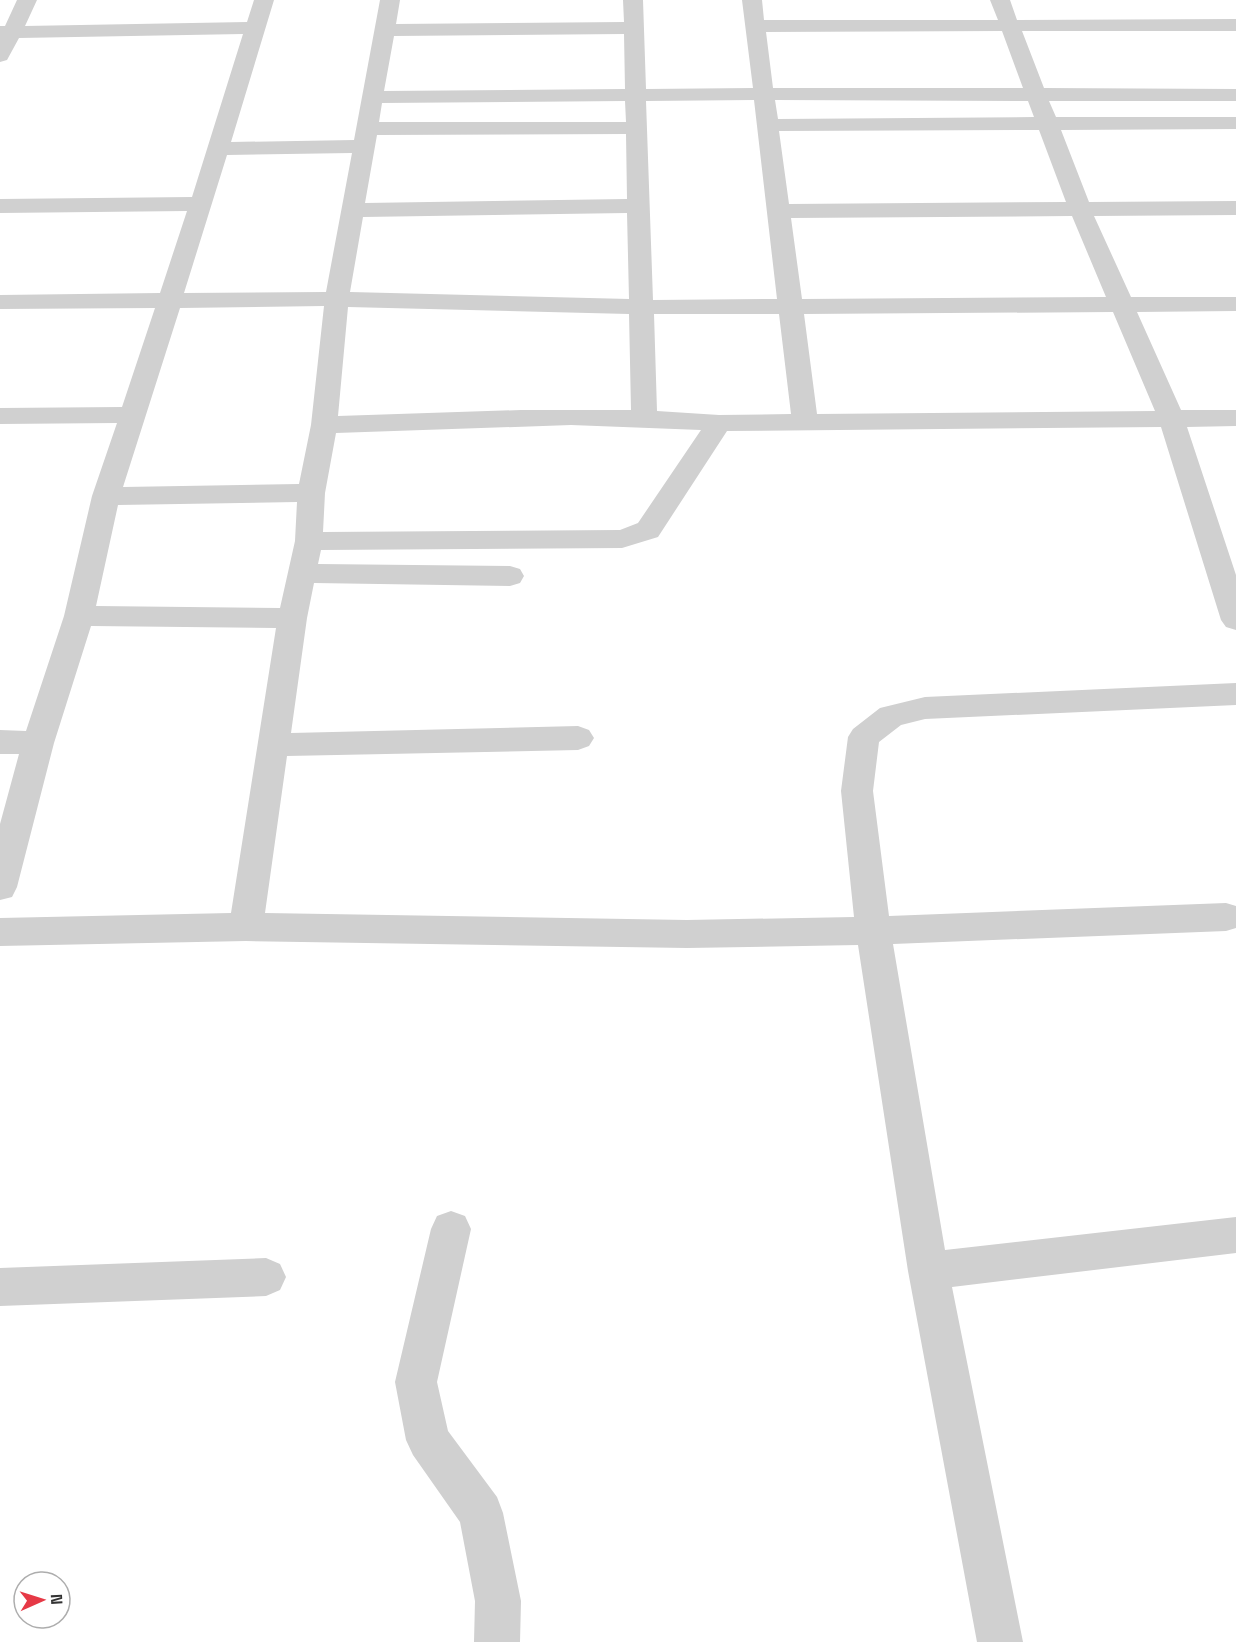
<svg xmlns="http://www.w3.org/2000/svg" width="1236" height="1642" viewBox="0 0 1236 1642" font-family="'Space Grotesk',sans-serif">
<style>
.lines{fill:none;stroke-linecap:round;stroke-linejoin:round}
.minor{fill:#d0d0d0;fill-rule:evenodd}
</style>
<rect width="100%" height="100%" fill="#fff"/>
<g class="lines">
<g class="minor">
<path d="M17,0h20l-12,26 222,-4 7,-22h20l-43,142 123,-2 26,-140h20l-4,24 228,-2 -1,-22h20l3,89 107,-1 -11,-88h20l2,20h234l-8,-20h20l7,20 219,-1v12h-214l22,57 192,1v12h-187l7,16h180v12l-175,1 28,72 147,-1v14l-142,1 37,81h105v14l-99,1 44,98h55v16l-49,1 49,148v55l-10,-3 -5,-7 -60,-193 -434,4 -69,106 -36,11 -301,2 -3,14 192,2 10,3 4,7 -4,7 -10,3 -196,-3 -7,35 -16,115 287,-7 11,4 5,8 -5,8 -11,4 -291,6 -22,157 422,7 167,-3 -13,-126 7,-54 5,-8 27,-21 45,-11 311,-14v22l-311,14 -24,6 -22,17 -6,49 16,125 337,-13 10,3v22l-10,3 -333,13 52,306 291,-33v36l-284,34 71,355h-46l-69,-371 -50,-326 -171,3 -441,-7 -246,5v-28l231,-5 45,-285 -185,-2 -37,117 -37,144 -5,10 -12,3v-76l19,-70h-19v-24l26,1 38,-115 28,-120 25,-73 -117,1v-16l122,-1 33,-99 -155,1v-14l160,-2 27,-82 -187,2v-14l192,-2 51,-163 -224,4 -12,22 -7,2v-36h5zM1002,31l21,57h-250l-7,-56zM624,34l1,55 -241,2 10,-55zM754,100l23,199 -124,1 -7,-199zM775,100l253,1 6,16 -256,2zM625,101l1,21h-247l3,-19zM1039,130l27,72 -277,2 -10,-73zM626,134l1,65 -262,4 12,-68zM352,153l-26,139 -142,1 43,-138zM627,213l2,86 -279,-7 13,-75zM1072,216l34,81 -304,2 -11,-81zM324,306l-13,119 -12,59 -176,3 57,-179zM348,307l281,7 2,96h-110l-183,6zM1113,312l42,99 -338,3 -13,-100zM654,314h125l12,100 -72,1 -62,-4zM571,425l130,5 -63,93 -18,7 -297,2 2,-39 11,-60zM297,502l-2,39 -15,67 -184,-2 22,-101z"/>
<polygon points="451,1211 465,1216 471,1229 437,1382 448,1431 497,1497 503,1513 521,1601 520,1642 474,1642 475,1601 460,1522 413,1455 406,1440 395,1382 431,1229 437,1216"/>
<polygon points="266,1258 280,1264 286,1277 280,1290 266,1296 0,1306 0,1268"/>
</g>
</g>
<g transform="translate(42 1600) rotate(87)"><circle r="28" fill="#ffffff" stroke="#adadad" stroke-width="1.5"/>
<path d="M0-4.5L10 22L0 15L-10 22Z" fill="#e63946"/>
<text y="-9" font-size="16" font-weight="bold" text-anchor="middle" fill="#333333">N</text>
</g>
</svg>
